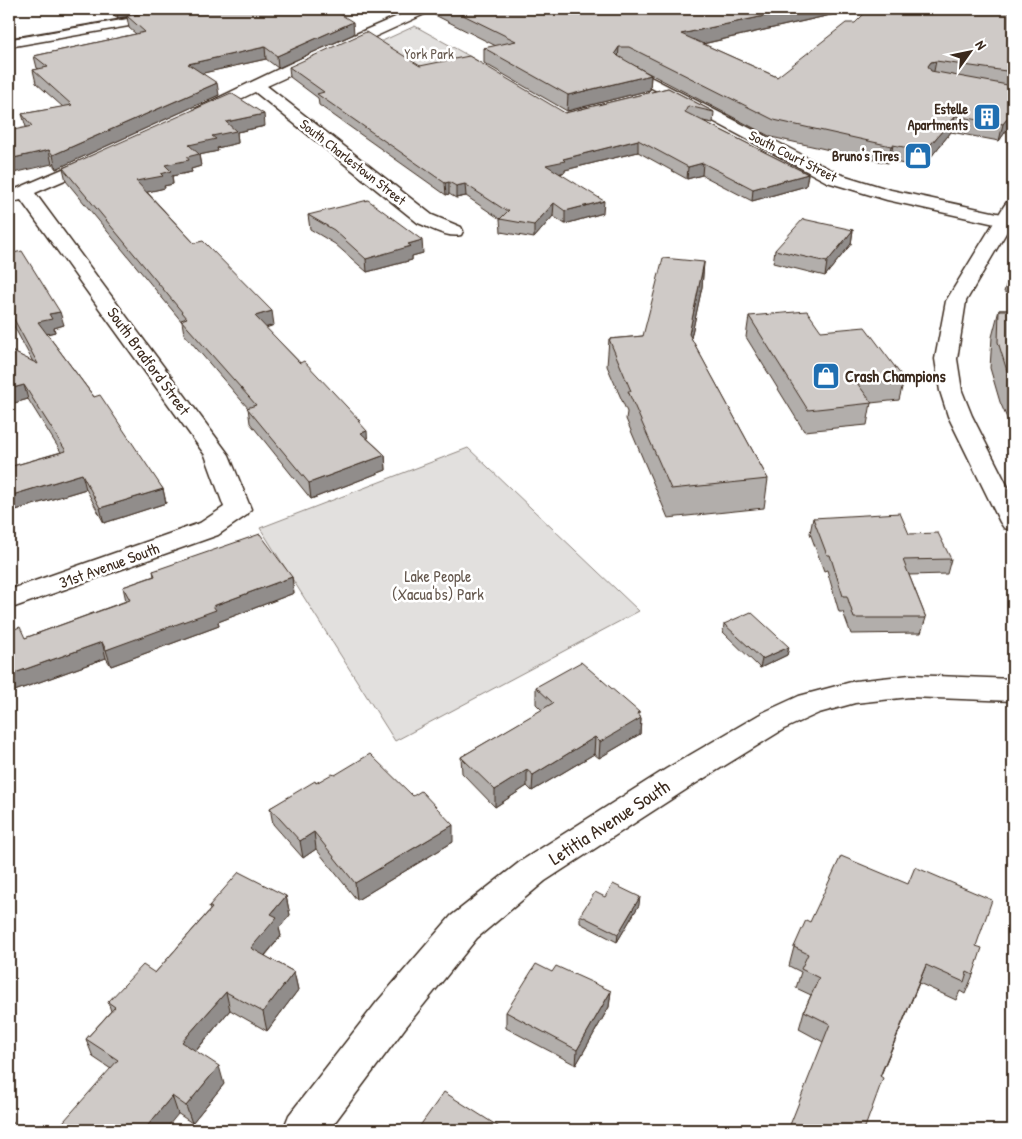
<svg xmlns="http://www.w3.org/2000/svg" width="1022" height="1139" viewBox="0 0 1022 1139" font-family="'Patrick Hand',sans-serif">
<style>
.green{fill:#e2e0de;stroke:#8e857e}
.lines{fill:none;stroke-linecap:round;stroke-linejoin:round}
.minor-casing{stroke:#3b2a1e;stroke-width:3}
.secondary-casing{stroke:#3b2a1e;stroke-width:3}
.primary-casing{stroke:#3b2a1e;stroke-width:3}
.minor{fill:#fff;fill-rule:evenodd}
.secondary{fill:#fff;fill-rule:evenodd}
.primary{fill:#fff;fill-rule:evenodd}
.tram{stroke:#3b2a1e;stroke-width:1}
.wall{fill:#b2aeab;stroke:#3b2a1e}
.shaded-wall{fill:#918d8b;stroke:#3b2a1e}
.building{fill:#cfcac7;stroke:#3b2a1e}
.labels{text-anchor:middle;stroke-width:5;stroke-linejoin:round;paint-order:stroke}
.far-park-label{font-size:14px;fill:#65584e;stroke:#fff}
.far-poi-label{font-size:14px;font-weight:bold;fill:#3b2a1e;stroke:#fff;text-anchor:end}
.far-street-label{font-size:14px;fill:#3b2a1e;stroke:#fff}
.street-label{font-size:16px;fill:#3b2a1e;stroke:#fff}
.poi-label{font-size:16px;font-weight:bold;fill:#3b2a1e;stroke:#fff;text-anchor:start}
.park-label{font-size:16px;fill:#65584e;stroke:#fff}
.near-street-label{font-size:19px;fill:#3b2a1e;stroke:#fff}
</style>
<rect width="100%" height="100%" fill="#fff"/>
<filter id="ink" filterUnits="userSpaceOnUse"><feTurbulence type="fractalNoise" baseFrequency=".02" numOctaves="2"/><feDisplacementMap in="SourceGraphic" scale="10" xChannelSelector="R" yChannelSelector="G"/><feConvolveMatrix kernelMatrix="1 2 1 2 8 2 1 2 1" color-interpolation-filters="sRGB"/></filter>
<g filter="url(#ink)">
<g class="green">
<polygon points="415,26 478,61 426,73 378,43"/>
<polygon points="468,448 639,611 395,741 260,528"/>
</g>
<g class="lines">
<g class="minor-casing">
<g id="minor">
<path d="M414,9h17l-2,3 -162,74 165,129 29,12 2,4 -2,4c-14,3 -30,-7 -43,-12l-163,-131 -48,23h-12l-2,-3 2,-3 117,-56z"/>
<polygon points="623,63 839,174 891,190 1011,216 1013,220 1011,224 1004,226 887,200 827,182 618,70 616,67 618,64"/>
<polygon points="98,154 104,155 106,159 104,163 35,193 229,455 251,509 247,515 218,535 9,609 9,590 200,523 224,507 205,455 21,200 9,203 9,192"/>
<polygon points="910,675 1013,679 1013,701 910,697 855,703 819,713 784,729 690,787 545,881 477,938 405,1028 329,1130 283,1130 289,1115 377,1002 451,916 521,861 666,769 762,713 799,696 855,681"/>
</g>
</g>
<g class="secondary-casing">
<polygon id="secondary" points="182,9 210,9 203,13 9,47 9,39"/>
</g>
<g class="primary-casing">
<polygon id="primary" points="1013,201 1013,221 966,301 957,359 962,391 972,416 1013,497 1013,530 1004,528 1000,522 948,416 940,391 935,359 946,301 1004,206 1007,202"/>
</g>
<use href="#minor" class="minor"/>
<use href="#secondary" class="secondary"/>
<use href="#primary" class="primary"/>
<polyline class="tram" points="9,39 142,16"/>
</g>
<g class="wall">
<polygon points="106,9 332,9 354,34 278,68 266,59 203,73 219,95 56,169 26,127 22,114 63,107 36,83 33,70 39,69 37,68 34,56 136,34 129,28 127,17 118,18"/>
<polygon points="368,9 405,9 377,14"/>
<polygon points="431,9 857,9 703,44 777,77 1013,9 1013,121 999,141 951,132 922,168 890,161 888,163 771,137 631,64 651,75 650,90 567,111 484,63 484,48 496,46 431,13"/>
<polygon points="420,66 565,113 668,88 714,112 713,123 703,121 808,174 806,186 752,201 702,175 687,179 638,152 565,170 565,172 560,174 603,213 565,224 553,216 534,238 501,232 500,219 466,196 456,198 449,194 446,195 319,105 318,98 290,77 289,67"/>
<polygon points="265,126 237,132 238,143 217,148 218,151 199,155 201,166 191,169 192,172 172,176 173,184 164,186 165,188 147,192 194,243 274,325 266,328 360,424 368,439 385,455 386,470 311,499 250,423 248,408 184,334 182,322 66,181 63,168"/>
<polygon points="308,215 423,253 412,256 412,260 367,272 335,244 310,229"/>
<polygon points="853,230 851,244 825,276 773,263 775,250"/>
<polygon points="9,254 64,325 54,328 55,332 47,334 163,489 166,503 104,523 86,489 9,512 9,467 61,452 28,399 11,404 9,400 9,350 33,362 9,317"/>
<polygon points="704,262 702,287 691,338 768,479 764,508 668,518 626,419 627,412 607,366 609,339 643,336"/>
<polygon points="1013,265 1013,294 1004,292 1011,269"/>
<polygon points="999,310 1013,310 1013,432 1000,402 990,368 992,337"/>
<polygon points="749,316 904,379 899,400 871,403 867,425 804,431 746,337"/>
<polygon points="813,518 909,534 951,559 947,574 909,575 926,618 921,633 851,634 843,612 839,612 827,570 824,571 810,533"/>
<polygon points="153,571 292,577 294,593 218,622 219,626 111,666 106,658 9,693 25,638 126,601 123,587 154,576"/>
<polygon points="724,624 789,647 787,655 760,668 723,632"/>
<polygon points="536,687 639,712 639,715 641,718 640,734 599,758 594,754 532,791 527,786 495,807 462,773 461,757 542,710 536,704"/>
<polygon points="335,775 453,842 357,900 316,849 303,858 273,824 270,808 316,783"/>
<polygon points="286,896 290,915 279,928 281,936 265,956 294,972 298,990 267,1031 230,1010 196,1051 224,1084 192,1123 93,1057 86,1039 111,1011 108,1002 155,973 210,910 209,906"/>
<polygon points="605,897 639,905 617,942 580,923 580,915"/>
<polygon points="810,922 976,946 973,975 965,994 960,991 956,1000 919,983 880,1077 823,1042 799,1029 804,1011 811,995 796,988 801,972 789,966 794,947"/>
<polygon points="552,972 611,991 609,1007 576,1065 506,1028 506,1012"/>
</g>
<g class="shaded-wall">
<polygon points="116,9 172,9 118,18"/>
<polygon points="377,9 405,9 377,14"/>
<polygon points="797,9 857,9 680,49 681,34"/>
<polygon points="353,22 354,34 278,68 277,56"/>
<polygon points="265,47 266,59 190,76 188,64"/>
<polygon points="619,47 618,62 615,53"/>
<polygon points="936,61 933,76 928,66 931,62"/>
<polygon points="651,75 650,90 567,111 568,95"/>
<polygon points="217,83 219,95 56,169 53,155"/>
<polygon points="1013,111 1013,121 999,141 1003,124"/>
<polygon points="264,114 265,126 237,132 238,143 217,148 218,151 199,155 201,166 191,169 192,172 172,176 173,184 164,186 165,188 139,194 136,181 161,174 165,165 187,157 189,145 212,136 226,122"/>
<polygon points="955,116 951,132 922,168 925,151"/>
<polygon points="638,140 638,152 565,170 565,172 546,177 546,165 563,159"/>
<polygon points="893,145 890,161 888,163 891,146"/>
<polygon points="49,150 52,164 9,174 9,159"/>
<polygon points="703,163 702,175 687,179 688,167"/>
<polygon points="808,174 806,186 752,201 753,189"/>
<polygon points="449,182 449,194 446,195 445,183"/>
<polygon points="465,184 466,196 456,198 456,186"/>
<polygon points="604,201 603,213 565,224 565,211"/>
<polygon points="554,203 553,216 534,238 534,225"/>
<polygon points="853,230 851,244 825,276 827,262"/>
<polygon points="422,240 423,253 412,256 412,260 367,272 366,259 408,244"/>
<polygon points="704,262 702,287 686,361 689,334"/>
<polygon points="272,311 274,325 257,330 255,316"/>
<polygon points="60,312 64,325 54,328 55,332 42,335 38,322 49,314"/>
<polygon points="24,385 28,399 11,404 9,396 9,389"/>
<polygon points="367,431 368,446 361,433"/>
<polygon points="385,455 386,470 311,499 309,483"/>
<polygon points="82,474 86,489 9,512 9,496"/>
<polygon points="163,489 166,503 104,523 100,508"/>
<polygon points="292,577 294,593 218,622 219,626 111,666 106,650 213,606"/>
<polygon points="102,642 106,658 9,693 9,675"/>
<polygon points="789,647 787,655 760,668 762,659"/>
<polygon points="639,712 638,719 641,718 640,734 599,758 600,742"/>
<polygon points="595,737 594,754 532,791 533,775"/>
<polygon points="527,770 527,786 495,807 495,790"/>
<polygon points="453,825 453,842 357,900 355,883"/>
<polygon points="314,832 316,849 303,858 300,841"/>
<polygon points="286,896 290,915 279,928 281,936 255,967 251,948 271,914"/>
<polygon points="640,897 639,905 617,942 618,934"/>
<polygon points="926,965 919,983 873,1094 880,1076"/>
<polygon points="294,972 298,990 267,1031 263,1012"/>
<polygon points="611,991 609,1007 576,1065 577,1050"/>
<polygon points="226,992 230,1010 188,1060 182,1042"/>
<polygon points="219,1066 224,1084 192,1123 186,1106"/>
<polygon points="172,1096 178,1114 165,1130 144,1130"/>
</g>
<g class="building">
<polygon points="171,9 332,9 353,22 277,56 265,47 188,64 217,83 53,155 49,150 9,159 9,131 32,126 22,114 72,105 33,70 48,67 34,56 145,32 127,16"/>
<polygon points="451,9 797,9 681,34 777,77 846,23 855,23 869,9 1013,9 1013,72 936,61 931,62 928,66 931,71 1013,86 1013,111 1003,124 955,116 925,151 893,145 891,146 774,120 629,47 619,47 615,53 618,56 651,75 568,95 484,48 516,41"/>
<polygon points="366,32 420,66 469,56 565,113 668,88 714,112 688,106 685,112 808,174 753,189 703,163 688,167 638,140 563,159 565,161 546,165 604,201 565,211 554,203 534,225 500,219 509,210 505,210 465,184 456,186 449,182 445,183 317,94 324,92 289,67"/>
<polygon points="231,93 264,114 226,122 236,131 212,136 216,139 189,145 199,154 187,157 189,160 165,165 171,171 161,174 163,176 136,181 194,243 203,241 272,311 255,316 300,363 304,361 360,421 358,421 367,431 361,433 385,455 309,483 247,408 256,405 181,320 187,318 63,168"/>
<polygon points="368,200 422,240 408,244 411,246 366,259 334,230 308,215"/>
<polygon points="803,219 853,230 827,262 775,250"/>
<polygon points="22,251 60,312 49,314 52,319 38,322 94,397 100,395 163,489 100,508 82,474 9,496 9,467 66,451 24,385 9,389 9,350 38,364 9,310 9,254"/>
<polygon points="663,258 704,262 689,334 768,479 671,489 628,391 631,391 609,339 643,336"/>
<polygon points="999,310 1013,310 1013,386 1008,374 998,342"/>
<polygon points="807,311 821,331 865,327 904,379 857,383 872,403 808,410 749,316"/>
<polygon points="900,513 909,534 938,533 951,559 903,560 926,618 854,618 847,596 843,596 830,555 827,555 813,518"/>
<polygon points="260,534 292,577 213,606 216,610 106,650 102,642 9,675 9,631 20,627 25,638 130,600 123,587 155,576 153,571"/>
<polygon points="751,612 789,647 762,659 724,624"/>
<polygon points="581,662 639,712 637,713 641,718 600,742 595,737 533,775 527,770 495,790 461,757 553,703 536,687"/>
<polygon points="370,754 413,796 421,791 453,825 355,883 314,832 300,841 270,808 315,781 316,783 332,774 335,775"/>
<polygon points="841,856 908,884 915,867 992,900 976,946 982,948 973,975 967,972 964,982 926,965 880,1076 883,1078 864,1130 788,1130 830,1024 804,1011 819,978 801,969 808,954 794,947 806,920 810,922"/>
<polygon points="239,872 286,896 271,914 277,917 251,948 294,972 263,1012 226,992 182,1042 219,1066 186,1106 172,1096 144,1130 56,1130 118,1060 86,1039 115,1007 108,1002 143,965 155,973 212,908 209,906"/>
<polygon points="613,884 640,897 618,934 580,915 595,892 605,897"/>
<polygon points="536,964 552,972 556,966 611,991 577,1050 506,1012"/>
<polygon points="444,1092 504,1130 417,1130"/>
<polygon points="9,1120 24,1130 9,1130"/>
</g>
</g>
<defs>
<g id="building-square" transform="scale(1.4375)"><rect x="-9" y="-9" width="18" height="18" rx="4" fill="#1f6fb2" stroke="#fff"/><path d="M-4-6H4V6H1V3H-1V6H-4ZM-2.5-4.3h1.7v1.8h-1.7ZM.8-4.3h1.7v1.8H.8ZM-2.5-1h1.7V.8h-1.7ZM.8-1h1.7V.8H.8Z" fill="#fff"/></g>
<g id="shop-square" transform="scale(1.4375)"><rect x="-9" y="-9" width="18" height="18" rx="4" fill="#1f6fb2" stroke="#fff"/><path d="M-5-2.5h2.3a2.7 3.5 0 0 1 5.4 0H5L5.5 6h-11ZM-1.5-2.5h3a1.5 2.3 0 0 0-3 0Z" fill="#fff"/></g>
</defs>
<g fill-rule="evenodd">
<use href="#building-square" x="987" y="117"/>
<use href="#shop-square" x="918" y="156"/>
<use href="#shop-square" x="826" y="376"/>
</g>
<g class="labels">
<g class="far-park-label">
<text x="429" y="59">York Park</text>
</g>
<g class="far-poi-label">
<text x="968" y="114">Estelle<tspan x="968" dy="16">Apartments</tspan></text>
<text x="899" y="161">Bruno's Tires</text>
</g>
<g class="far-street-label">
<text transform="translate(793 156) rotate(27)" y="5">South Court Street</text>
<text transform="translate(353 162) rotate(38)" y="5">South Charlestown Street</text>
</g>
<g class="street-label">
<text transform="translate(149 361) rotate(54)" y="6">South Bradford Street</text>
<text transform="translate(109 565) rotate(-20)" y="6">31st Avenue South</text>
</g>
<g class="poi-label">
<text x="845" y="382">Crash Champions</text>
</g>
<g class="park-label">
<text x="438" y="582">Lake People<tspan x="438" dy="18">(Xacua'bs) Park</tspan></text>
</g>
<g class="near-street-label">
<text transform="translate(609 822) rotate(-33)" y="7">Letitia Avenue South</text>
</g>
</g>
<rect width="1022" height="1139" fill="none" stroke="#fff" stroke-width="30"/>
<rect x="15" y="15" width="992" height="1109" fill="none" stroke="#3b2a1e" stroke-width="2" filter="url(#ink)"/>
<g transform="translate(970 52) rotate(57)" stroke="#ffffff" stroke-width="4" paint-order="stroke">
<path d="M0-4L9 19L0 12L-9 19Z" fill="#3b2a1e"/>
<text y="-8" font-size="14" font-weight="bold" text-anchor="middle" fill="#3b2a1e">N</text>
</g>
</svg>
